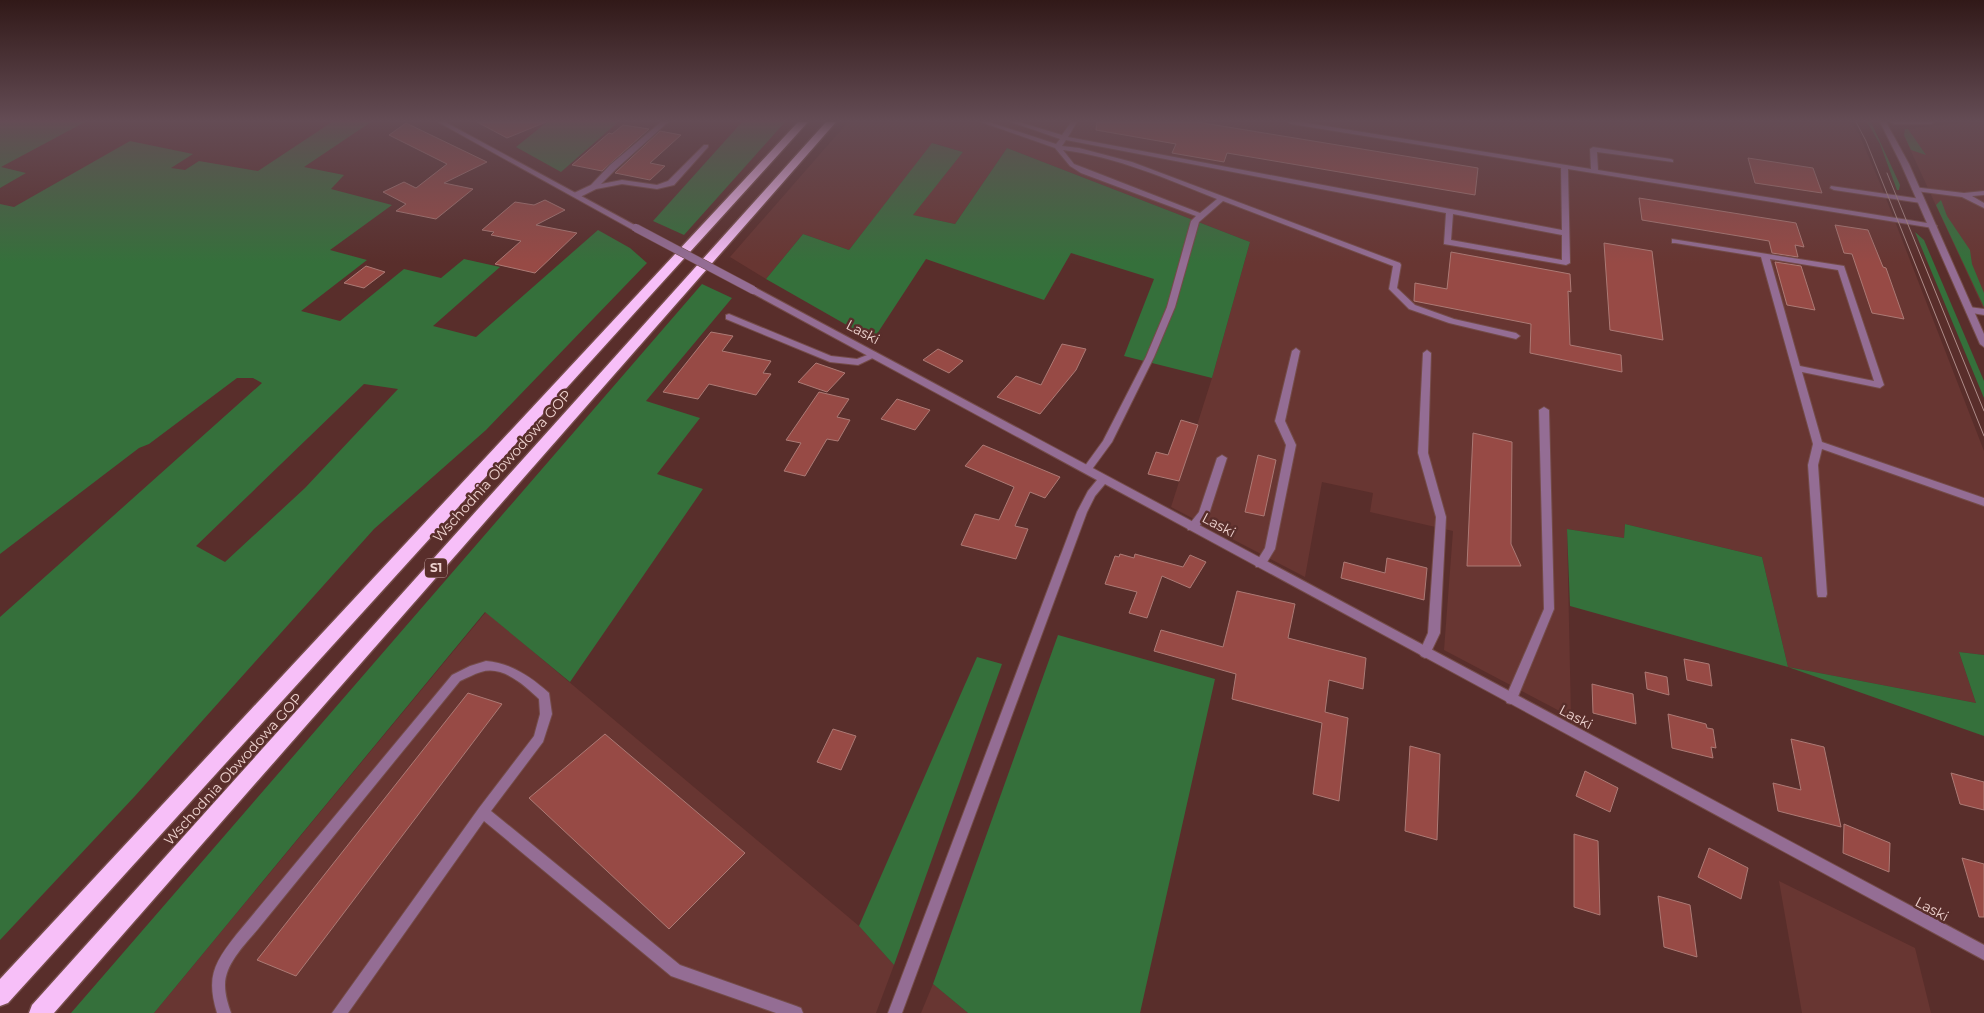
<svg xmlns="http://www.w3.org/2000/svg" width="1984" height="1013" viewBox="0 0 1984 1013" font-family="Montserrat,sans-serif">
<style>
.built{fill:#683632}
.green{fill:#35703b;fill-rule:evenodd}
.building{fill:#974a45;stroke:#ac7a75}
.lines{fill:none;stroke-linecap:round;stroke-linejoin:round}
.service-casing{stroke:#744c49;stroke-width:2}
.minor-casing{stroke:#744c49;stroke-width:2}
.tertiary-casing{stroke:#744c49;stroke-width:2}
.motorway-casing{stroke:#744c49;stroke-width:3}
.service{fill:#946d94;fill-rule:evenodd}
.minor{fill:#946d94;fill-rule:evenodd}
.tertiary{fill:#946d94;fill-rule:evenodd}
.motorway{fill:#f7bff8;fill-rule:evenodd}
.tram{stroke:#af8d8a;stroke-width:1}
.minor-bridge-casing{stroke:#744c49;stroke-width:9;stroke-linecap:butt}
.minor-bridge{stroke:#946d94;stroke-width:8}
.labels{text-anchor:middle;stroke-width:5;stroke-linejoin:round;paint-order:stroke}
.shield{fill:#592e2b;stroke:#c1a19e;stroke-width:1}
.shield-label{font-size:12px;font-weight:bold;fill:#eed2cf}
.street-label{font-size:14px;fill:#eed2cf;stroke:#592e2b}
</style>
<rect width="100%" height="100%" fill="#592e2b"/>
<g class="built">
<polygon points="848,122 1850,122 1859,134 1882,188 1984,451 1984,655 1959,652 1976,703 1788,667 1762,557 1625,524 1624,538 1567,529 1571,717 1444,650 1453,531 1370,512 1373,493 1322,482 1305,577 1171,507 1212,378 1250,242 1007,148 955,224 912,215 963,152 933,143 849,250 803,234 766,279 730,257"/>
<polygon points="1968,122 1984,122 1984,310 1904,136 1906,130 1916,128"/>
<polygon points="486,612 859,926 894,965 876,1013 154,1013"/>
<polygon points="1779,881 1915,948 1931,1013 1802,1013"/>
<polygon points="933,984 968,1013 921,1013"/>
</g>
<g class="green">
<polygon points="0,122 85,122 1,167 26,173 0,188"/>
<path d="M332,122h39l-67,45 40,8 -13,14 61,16 -62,45 37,10 -66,51 39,10 64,-52 37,9 23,-19 36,8 -67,59 43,11 122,-107 32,18 17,15 -161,167 -112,99 -239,267 -135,144v-323l262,-234 -9,-5h-16l-88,66 -10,4 -139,106v-350l14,3 116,-66 63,13 -22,14 14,2 14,-9 59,10zM364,384l34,5 -93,99 -80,74 -29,-16z"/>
<polygon points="547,122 618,122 561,172 516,147"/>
<polygon points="742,122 785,122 684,235 653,221"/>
<polygon points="1867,122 1871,122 1900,185 1899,190 1897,190 1880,144"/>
<polygon points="1905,129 1908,129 1926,155 1911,150 1904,135"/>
<polygon points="932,143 963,152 913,215 955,224 1007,148 1250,242 1212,378 1124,356 1154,279 1071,253 1044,300 926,259 873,340 766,279 803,234 849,250"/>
<polygon points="1941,200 1947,216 1970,250 1972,264 1984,293 1984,307 1936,205"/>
<polygon points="1915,232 1924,240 1984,381 1984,398"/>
<polygon points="702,284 732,298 646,401 700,418 657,474 703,489 570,682 485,612 154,1013 71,1013"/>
<polygon points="1625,524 1762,557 1788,667 1976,703 1959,652 1984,655 1984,736 1788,667 1570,606 1567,529 1624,538"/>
<polygon points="1058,635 1215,679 1140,1013 968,1013 933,984"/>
<polygon points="977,657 1002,664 894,965 859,926"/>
</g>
<g class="building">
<polygon points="477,122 546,122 507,138"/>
<polygon points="1097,122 1197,122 1478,168 1475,195 1227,153 1224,162 1172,153 1176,144 1096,130"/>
<polygon points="406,123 487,162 444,183 473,189 436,219 396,211 406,204 383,192 404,182 416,188 447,164 389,135"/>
<polygon points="623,125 649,129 602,171 572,165 609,133 612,134"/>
<polygon points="660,131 681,135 650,163 665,166 650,180 615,173"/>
<polygon points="1748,158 1813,168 1822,193 1755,183"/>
<polygon points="1639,198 1796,223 1804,247 1795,245 1798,257 1772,253 1769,241 1642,220"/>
<polygon points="545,200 565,210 536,225 577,233 535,273 495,264 521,241 491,235 494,232 482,230 515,202 534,205"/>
<polygon points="1835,225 1868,230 1883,267 1886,268 1904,319 1872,313 1852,254 1844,253"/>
<polygon points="1604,243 1652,251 1663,340 1610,330"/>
<polygon points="1451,252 1570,274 1571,292 1568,291 1570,345 1621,355 1622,372 1530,353 1531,324 1414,301 1415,283 1447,289"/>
<polygon points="1775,262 1801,266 1815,310 1787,305"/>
<polygon points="366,266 385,272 364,288 344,283"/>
<polygon points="711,332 733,336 722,351 771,361 763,373 771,374 756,395 709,384 698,399 663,392"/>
<polygon points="1062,344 1086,349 1076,370 1040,414 997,397 1016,376 1041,385"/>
<polygon points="938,349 963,361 949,373 923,360"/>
<polygon points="816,363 845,373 827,392 798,382"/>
<polygon points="819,392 849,399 837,417 850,420 838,441 827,439 805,476 784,471 801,443 786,440"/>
<polygon points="897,399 930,410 915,430 881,419"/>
<polygon points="1181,420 1198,425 1179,481 1148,474 1156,452 1168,455"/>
<polygon points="1473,433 1512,442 1511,544 1521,566 1467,566"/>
<polygon points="983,445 1060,477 1045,498 1030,492 1015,526 1028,529 1016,559 961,545 975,514 999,520 1014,487 965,466"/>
<polygon points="1258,455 1276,460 1264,516 1245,512"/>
<polygon points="1120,554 1134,558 1135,554 1183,567 1190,555 1206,562 1190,588 1162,576 1147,618 1129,613 1137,592 1105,584 1115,556 1119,557"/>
<polygon points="1387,558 1427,568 1424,600 1341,578 1344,562 1385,573"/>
<polygon points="1237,591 1295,604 1288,638 1366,658 1363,689 1329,680 1325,712 1348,718 1339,801 1313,794 1322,723 1232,699 1236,674 1154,651 1161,630 1223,647"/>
<polygon points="1684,659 1709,664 1712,686 1687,680"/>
<polygon points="1645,672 1667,677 1669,695 1647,689"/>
<polygon points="1592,684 1633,694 1636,724 1593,713"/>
<polygon points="468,693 502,704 296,976 257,960"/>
<polygon points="1668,714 1706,724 1707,728 1713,729 1716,748 1711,747 1713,758 1672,748"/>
<polygon points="833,729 856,736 841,770 817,762"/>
<polygon points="605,734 745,853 669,929 529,798"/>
<polygon points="1791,739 1824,747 1841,827 1778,811 1773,783 1801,790"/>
<polygon points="1410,746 1440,754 1437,840 1405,831"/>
<polygon points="1585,771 1618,788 1610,812 1576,796"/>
<polygon points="1951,773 1984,782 1984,810 1960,804"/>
<polygon points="1844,824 1890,843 1889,872 1843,853"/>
<polygon points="1574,834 1598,841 1600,915 1574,907"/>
<polygon points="1709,848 1748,868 1741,899 1698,877"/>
<polygon points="1962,858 1984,864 1984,917 1979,917"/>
<polygon points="1658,896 1690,905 1697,957 1664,947"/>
</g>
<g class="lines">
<g class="service-casing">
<g id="service">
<polygon points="661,122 668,122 616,169 601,184 622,180 657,185 668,181 704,145 708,145 708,147 674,185 657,189 622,184 596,189 580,197 574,197 574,193 591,185 610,165"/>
<path d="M981,122h8l67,22 4,-5 -49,-17h8l43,13 9,-13h6l-9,15 494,93 -1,-62 -270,-44 -3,-2h13l290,47 -1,-20 3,-2 78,12 2,1v2l-76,-10 1,18 335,54 4,2 -4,2 -365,-59 2,94 -4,2 -122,-21 2,-31 -380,-73 -4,6 17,2 53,14 268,101 1,2 -4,23 18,17 39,14 62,14 4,3 -4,3 -67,-16 -40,-14 -20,-20 4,-23 -170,-65 -24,21 -24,85 -21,50 -42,85 -22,30 -3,1 -5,-3 21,-29 43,-84 21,-50 24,-86 5,-5 -115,-43 -11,-7 -15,-18zM1063,150c54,7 104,29 154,49l-17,14 -113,-44 -13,-5zM1453,214l109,21v25l-111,-20z"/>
<polygon points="1831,186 1921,199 1925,201 1921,203 1834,190 1830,188"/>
<polygon points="1913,187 1964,193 1984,191 1984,195 1972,196 1984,203 1984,208 1962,197 1916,191 1912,189"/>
<path d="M1672,239l172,27 40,119 -4,3 -78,-16 20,70 162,56v8l-162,-57 -4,16 9,129 -1,3h-8l-1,-3 -9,-129 5,-21 -52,-187 -86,-14h-3zM1770,259l68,11 36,111 -74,-15z"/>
<polygon points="1969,307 1984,309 1984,315 1966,312 1966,308"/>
<polygon points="729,314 831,356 857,359 875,352 879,355 858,365 830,362 726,319 726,315"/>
<polygon points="1296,348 1300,351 1285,421 1296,445 1275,549 1264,567 1256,567 1255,564 1265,548 1286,445 1275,421 1292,351"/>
<polygon points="1427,350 1431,353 1428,453 1446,517 1440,633 1429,656 1425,658 1421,656 1419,653 1428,633 1436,517 1418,453 1423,353"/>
<polygon points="1544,407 1549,410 1554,609 1517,699 1515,703 1511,704 1507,703 1505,699 1544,609 1539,410"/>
<polygon points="1222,455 1227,458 1209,514 1196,530 1188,530 1187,527 1199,512 1217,458"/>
<path d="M486,661c25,2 45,16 63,32l3,21 -9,28 -52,69 189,154 116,41 5,2 2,5h-27l-105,-37 -187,-155 -136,192h-16l147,-205 55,-72 6,-22 -1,-15c-14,-13 -36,-34 -58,-27 -7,2 -14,6 -21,9l-198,243c-13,17 -37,38 -37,61 0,10 3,19 6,28h-14c-11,-36 -3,-50 19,-78l216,-260 18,-9z"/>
</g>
</g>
<g class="minor-casing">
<g id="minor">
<polygon points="438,122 445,122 640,228 639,230 633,230"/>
<polygon points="1891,122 1934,122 1931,124 1894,124"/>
<polygon points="750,288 756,288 1984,945 1984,960 1105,484 1095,496 1087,512 902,1013 888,1013 1077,512 1088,491 1097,480 750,292"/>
</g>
</g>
<g class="tertiary-casing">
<polygon id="tertiary" points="1880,122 1886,122 1909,164 1984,334 1984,347 1980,344 1901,164"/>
</g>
<g class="motorway-casing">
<g id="motorway">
<polygon points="798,122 808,122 8,1003 0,1006 0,979"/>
<polygon points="826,122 836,122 54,1013 29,1013 32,1005"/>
</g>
</g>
<use href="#service" class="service"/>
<use href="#minor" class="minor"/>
<use href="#tertiary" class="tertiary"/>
<use href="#motorway" class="motorway"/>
<g class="tram">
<polyline points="1856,122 1866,141 1984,436"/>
<polyline points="1887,173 1984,411"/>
</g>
<g class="minor-bridge-casing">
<polyline id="minor-bridge" points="636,228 753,290"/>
</g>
<use href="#minor-bridge" class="minor-bridge"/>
</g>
<linearGradient id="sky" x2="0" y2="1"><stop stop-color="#311918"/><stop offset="0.46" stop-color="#644c55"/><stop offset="1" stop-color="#644c55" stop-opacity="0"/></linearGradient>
<rect width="1984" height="263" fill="url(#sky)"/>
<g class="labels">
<rect class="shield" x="425" y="558.5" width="22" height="19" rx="4"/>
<g class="shield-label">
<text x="436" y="572">S1</text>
</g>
<g class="street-label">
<text transform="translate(863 332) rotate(28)" y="5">Laski</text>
<text transform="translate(502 466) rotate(-48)" y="5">Wschodnia Obwodowa GOP</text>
<text transform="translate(1219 525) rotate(28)" y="5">Laski</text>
<text transform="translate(1576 717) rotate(28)" y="5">Laski</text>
<text transform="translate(233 769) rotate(-48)" y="5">Wschodnia Obwodowa GOP</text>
<text transform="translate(1932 909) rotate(28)" y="5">Laski</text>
</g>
</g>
</svg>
